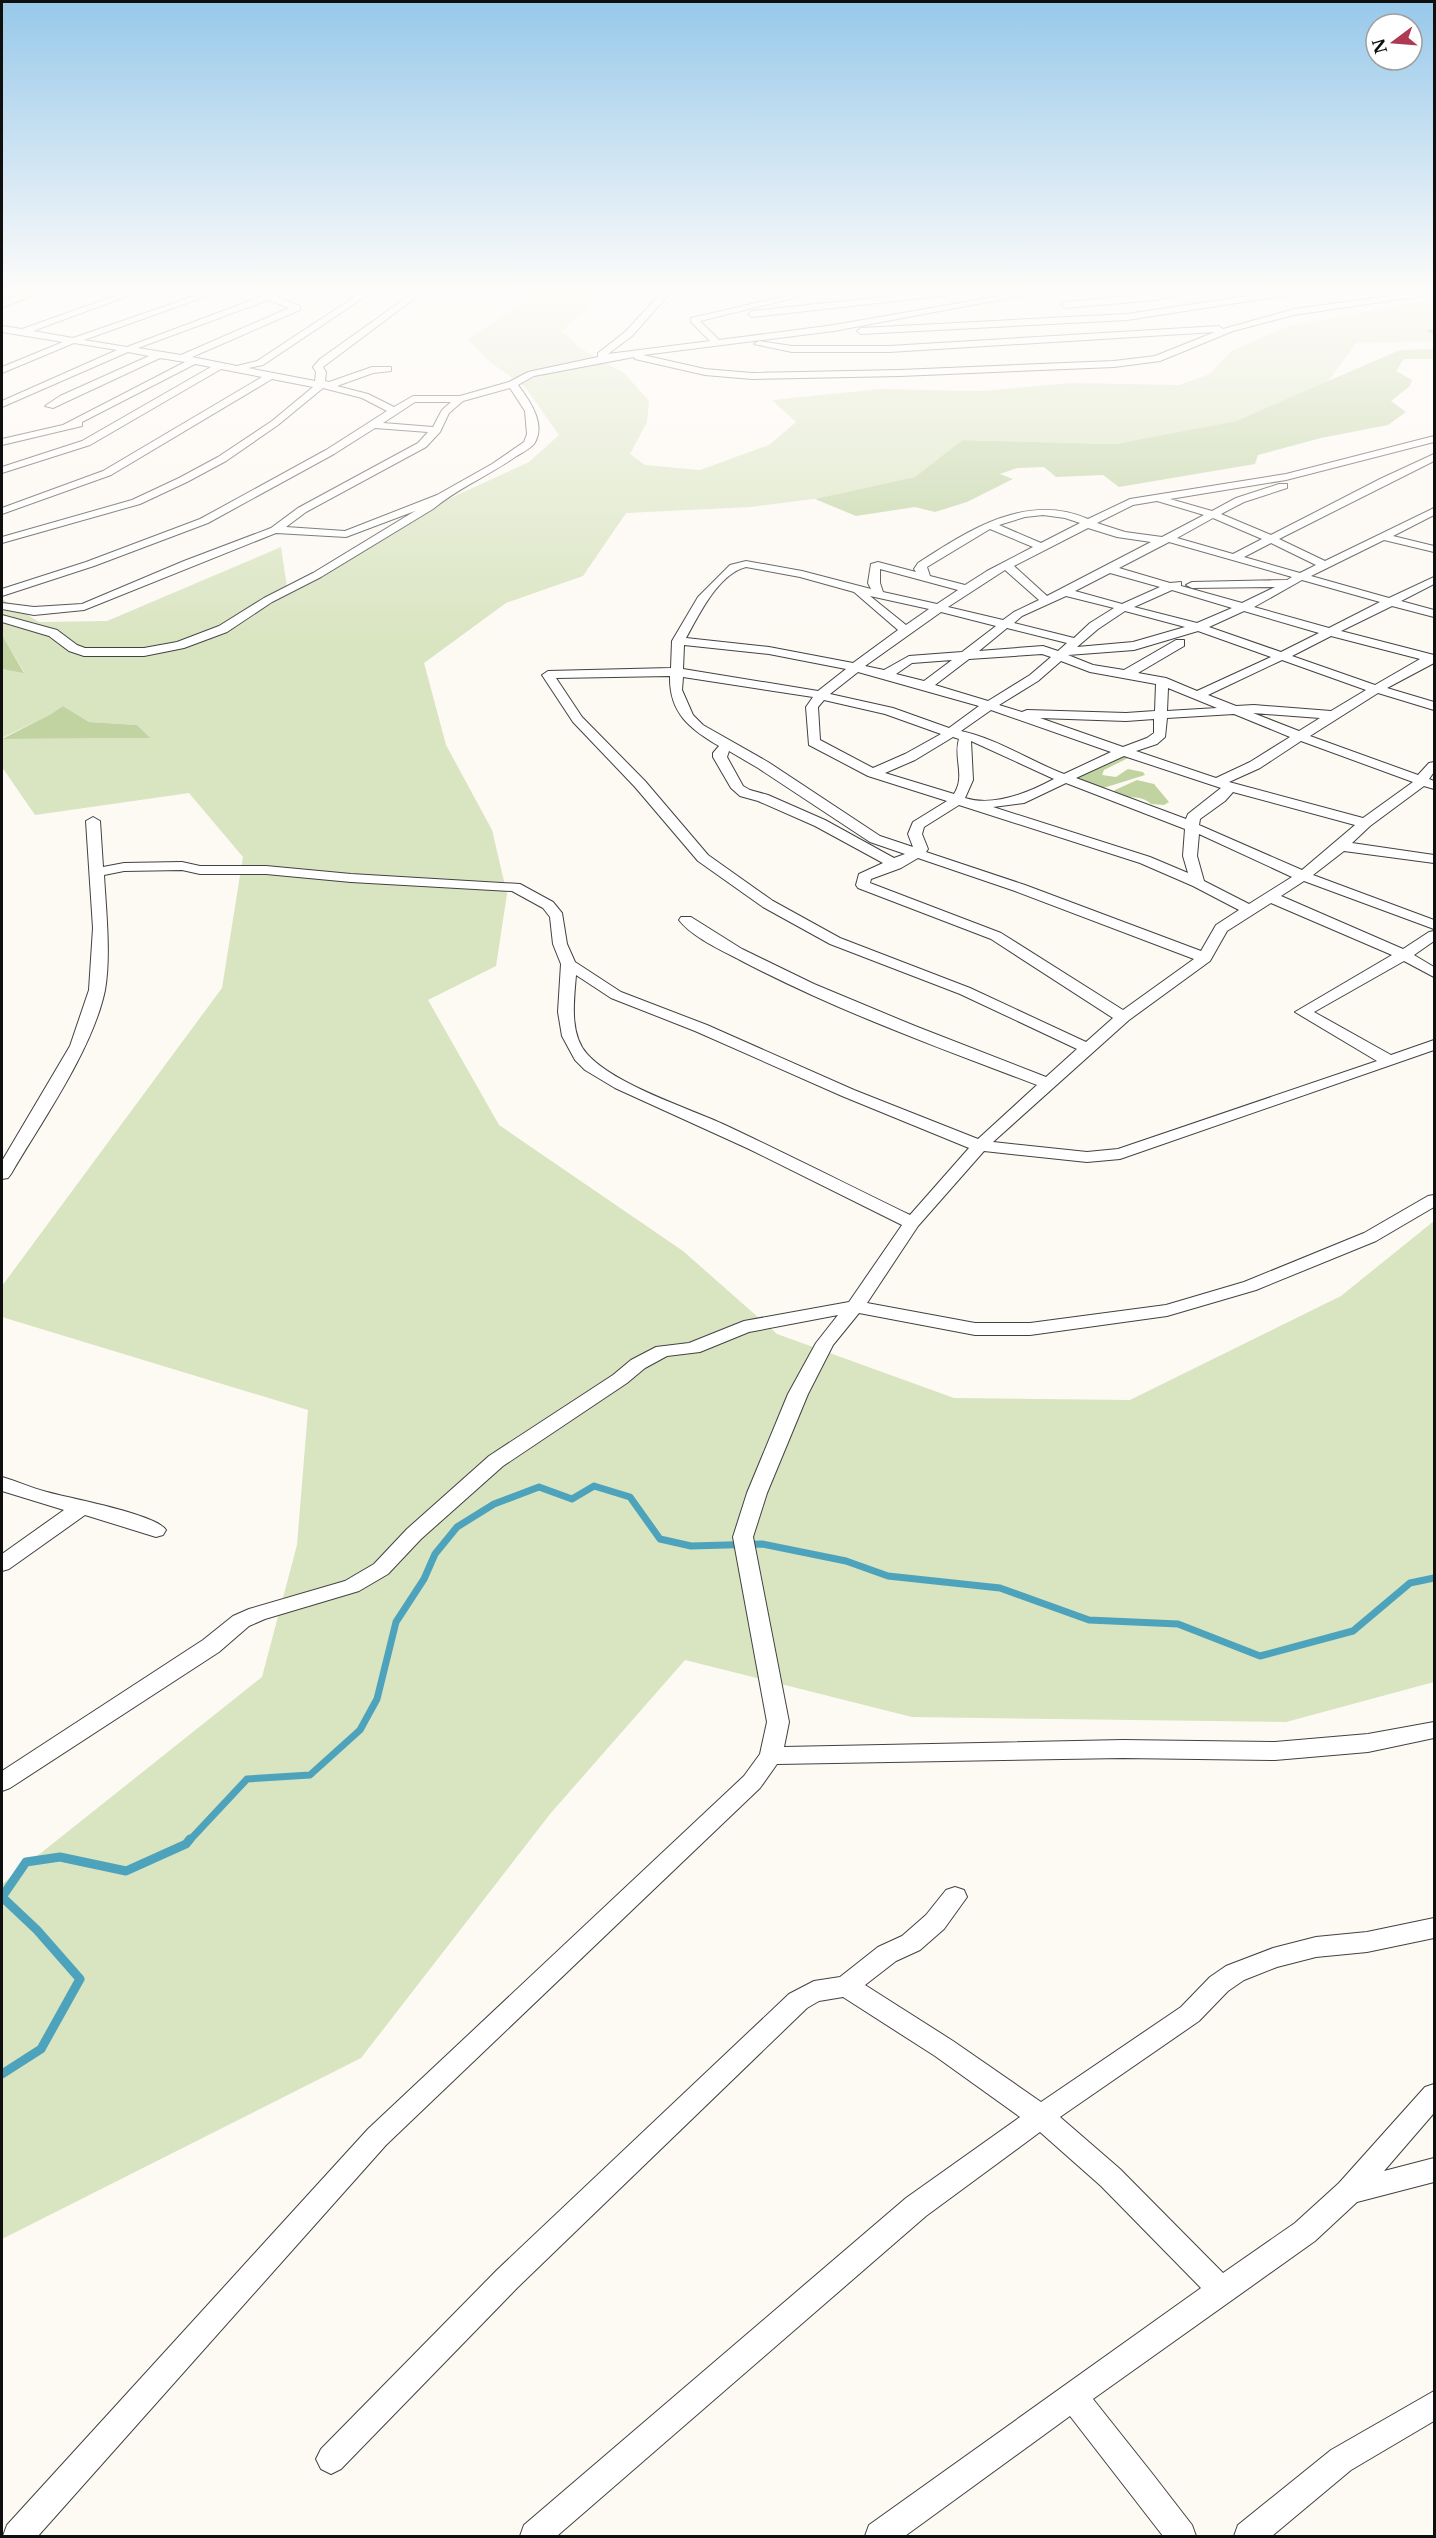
<svg xmlns="http://www.w3.org/2000/svg" width="1436" height="2538" viewBox="0 0 1436 2538" font-family="'Libre Baskerville',serif">
<style>
.green{fill:#d9e4c0}
.forest{fill:#c0d3a1}
.lines{fill:none;stroke-linecap:round;stroke-linejoin:round}
.stream-far2{stroke:#4ea3bc;stroke-width:3}
.stream-far1{stroke:#4ea3bc;stroke-width:7}
.stream{stroke:#4ea3bc;stroke-width:9}
.street-casing{stroke:#424242;stroke-width:2}
.secondary-casing{stroke:#313131;stroke-width:2}
.street{fill:#fff;fill-rule:evenodd}
.secondary{fill:#f5e3b6;fill-rule:evenodd}
</style>
<rect width="100%" height="100%" fill="#fdf9f3"/>
<polygon class="green" points="540,292 614,292 593,302 562,331 580,348 624,373 649,401 647,422 630,454 645,465 700,470 769,445 796,422 772,400 880,389 981,391 1071,383 1179,385 1210,374 1231,351 1289,326 1434,299 1434,341 1356,343 1327,383 1236,421 1115,444 962,440 915,477 821,498 750,507 626,513 583,576 506,603 424,663 446,745 492,830 507,894 496,966 428,1000 499,1125 683,1251 777,1334 954,1398 1130,1400 1341,1296 1434,1221 1434,1682 1286,1722 912,1717 685,1660 550,1814 361,2058 2,2239 2,1884 262,1677 297,1545 308,1410 2,1317 2,1286 222,988 243,857 189,793 35,815 2,767 2,739 149,738 137,725 89,722 63,706 51,714 2,738 2,669 24,672 2,635 2,599 39,622 107,621 281,547 288,594 442,502 529,462 559,435 525,387 489,361 468,339"/>
<g class="forest">
<polygon points="1434,349 1434,359 1404,359 1396,371 1412,380 1410,386 1391,401 1406,412 1388,425 1321,438 1258,455 1255,464 1119,487 1103,475 1056,477 1044,467 1017,468 1000,474 1013,479 967,502 935,512 915,507 856,516 815,499 915,477 962,440 1115,444 1236,421 1400,350"/>
<polygon points="2,635 24,673 2,669"/>
<polygon points="63,706 89,722 137,725 150,738 2,739 51,714"/>
<polygon points="1121,754 1128,758 1104,770 1102,775 1116,777 1128,769 1143,772 1145,775 1100,789 1072,778"/>
<path d="M1137,780l17,4 15,18 -5,3 -13,-1c-10,-10 -25,-5 -38,-10l2,-4z"/>
</g>
<g class="lines">
<polyline class="stream-far2" points="1429,331 1434,331"/>
<polyline class="stream-far1" points="189,1841 247,1779 310,1775 360,1730 377,1699 396,1622 424,1579 435,1554 457,1527 494,1504 539,1487 572,1499 594,1486 630,1497 660,1539 691,1546 762,1544 846,1561 888,1576 1000,1588 1089,1620 1178,1624 1260,1656 1353,1631 1410,1583 1434,1578"/>
<polyline class="stream" points="2,2074 41,2049 80,1979 37,1930 2,1897 26,1862 60,1857 126,1871 186,1844 190,1839"/>
<g class="street-casing">
<g id="street">
<path d="M126,292h12l-105,39 40,7 133,-46h12l-134,48 43,7 138,-52 23,-3 -11,5 23,9v4l-108,47 45,9 20,-5 105,-69h10l-109,73 -15,3 67,13 1,-9 -3,-5 7,-8 94,-67h9l-100,75 3,5 -1,9 4,1 43,-15h19v4l-18,2 -36,13 31,8 26,13 19,-11h47l49,-14 19,-10 70,-15v-4l27,-21 37,-40h9l-39,44 -24,18 102,-13 -19,-19v-4l112,-26h15l-118,29 19,19 115,-15 188,-33h18l-206,39 -191,24 62,14 47,4 148,-3 214,-9 41,-5 60,-24 -326,20h-97l-38,-8 5,-3 33,5h97l330,-20 4,3 71,-20 126,-17h14v2l-140,21 -61,16 -73,30 -46,6 -214,9 -148,3 -47,-4 -70,-16 -1,-2 -100,19 -16,9c11,15 29,39 16,59 -4,5 -13,9 -19,13 -27,19 -57,31 -82,52l-112,68 -49,25 -45,30 -43,16 -40,8h-60l-15,-5 -20,-15 -47,-14v-7l55,15 20,15 8,3h59l33,-6 42,-16 45,-28 49,-25 102,-62 -69,26 -70,-4 -192,77 -50,5 -32,-6v-6l32,4 48,-3 102,-43 87,-33 27,-20 120,-65 10,-11 -53,-4 -41,26 -126,69 -114,43 -92,30v-7l84,-27 114,-43 126,-69 61,-39 -25,-13 -39,-10 -45,37 -52,36 -39,21 -47,22 -138,39v-6l130,-37 47,-22 39,-21 54,-36 41,-34 -41,-8 -161,96 -109,39v-6l101,-37 159,-94 -41,-8 -131,76 -88,28v-6l80,-26 129,-74 -16,-3 -113,58v4l-80,19v-6l61,-14 122,-63 -25,-4 -107,50 -8,-2 15,-10 89,-40 -21,-4 -126,55v-6l115,-51 -43,-7 -72,30v-6l61,-25 -61,-10v-6l20,3zM268,300l21,8 -108,47 -43,-7zM510,388l15,23 2,23 -3,8 -32,22 -55,31 -92,36 -59,-4 20,-15 120,-65 14,-15 9,-19 14,-12zM415,402h36l-9,8 -9,17 -50,-4z"/>
<polygon points="928,292 954,292 950,295 752,317 748,314 752,311"/>
<polygon points="1170,292 1188,292 1156,300 1065,308 1061,305 1065,302"/>
<polygon points="1273,292 1293,292 1289,295 1127,320 861,334 857,331 861,328 1127,314"/>
<path d="M1434,436v6l-148,38 -116,19 42,12 24,-13 43,-14h8v4l-43,14 -23,12 50,21 109,-56 54,-25v7l-155,78 46,22 109,-53v7l-41,21 41,10v6l-50,-12 -73,36 78,22 45,-21v7l-33,17 33,9v7l-42,-11 -51,25 93,24v8l-47,25 47,14v8l-56,-17 -68,43 108,39 11,-12 5,-1v10l-5,7 5,2v8l-10,-3 -54,40 -18,17 82,12v8l-90,-12 -31,24 121,45v9l-130,-48 -23,15 122,53 26,-17 5,-1v10l-20,14 20,12v10l-30,-16 -90,51 77,43 43,-15v10l-314,109 -33,3 -103,-11 -66,75 -51,77 108,20h55l136,-18 78,-23 120,-49 64,-37 6,-1v12l-58,34 -120,49 -89,26 -137,19h-55l-116,-22 -26,32 -25,49 -41,99 -14,44 36,185 -5,25 339,-7 152,2 93,-8 66,-12v16l-66,14 -93,8 -152,-2 -346,6 -17,24 -374,357 -348,391h-35l4,-11 361,-396 376,-353 16,-22 7,-32 -34,-185 14,-44 41,-99 28,-51 22,-28 -89,17 -49,20 -33,4 -22,12 -18,15 -124,83 -82,73 -33,35 -29,17 -94,28 -16,7 -30,26 -209,136 -8,3v-20l201,-131 30,-24 16,-7 96,-28 29,-17 33,-35 82,-73 124,-81 18,-15 25,-13 33,-4 55,-22 105,-19 53,-77 -153,-76 -134,-61 -30,-18 -10,-10 -13,-24 -4,-24 3,-48 -8,-20 -3,-27 -7,-9 -31,-17 -161,-9 -85,-8h-66l-18,-4 -58,1 -20,4c2,35 7,81 1,115 -12,59 -63,131 -94,184l-3,4 -6,1v-18l68,-115 19,-56 4,-62 -7,-107 7,-4 7,4 3,46 21,-4 58,-1 18,4h66l85,8 169,10 33,18 9,11 5,31 8,18 46,30 86,33 147,65 124,49 59,-54c-100,-38 -202,-75 -297,-125 -19,-10 -48,-23 -61,-40l2,-3h10l51,32 72,35 101,42 131,51 31,-28 -117,-55 -130,-50 -67,-37 -65,-46 -63,-74 -62,-65 -31,-47 6,-4 123,-3 1,-27 26,-44 32,-32 16,-4 56,10 69,18 -3,-6 3,-19 7,-2 38,10 -2,-3 4,-6c51,-33 109,-71 170,-44l42,-20 156,-25zM1157,501l47,14 -42,22 -37,-5 -28,-9 36,-18zM1043,515l22,3 15,5 -39,20 -42,-18 26,-8zM1213,518l49,21 -29,15 -56,-16zM1088,528l29,9 34,5 -104,54 -33,-30zM990,529l43,18 -46,24 -22,14 -35,-9 -3,-9zM1169,542l123,35 -5,3 -95,2 -6,3 6,3 83,-1 -33,16 -61,-17v-4l-11,1 -51,-15zM1271,543l45,22 -16,8 -56,-16zM746,567l54,10 54,15 44,38 -45,33 -84,-16 -83,-9c13,-23 32,-64 60,-71zM880,569l78,21 -21,14 -54,-12 -3,-9zM1005,570l34,30 -25,12 -11,8 -55,-13zM1110,573l50,14 -38,17 -47,-13zM1302,580l78,22 -51,26 -75,-21zM1172,590l60,18 -35,15 -63,-16zM870,596l59,13 -23,16zM1066,596l48,12 -24,15 -16,15 -60,-15 8,-7zM1125,611l60,16 -52,15 -56,5 21,-18zM1244,611l75,22 -38,19 -72,-25zM941,612l55,14 -34,26 -53,4 -25,14 -19,-4zM1007,628l60,15 -9,8 -15,-5 -64,5zM1198,631l73,26 -74,34 -31,-13 -28,-5 46,-27v-6h-8l-52,30 -31,-5 -25,-10 66,-5zM1331,636l89,23 -45,26 -83,-29zM684,645l85,9 77,15 -28,22 -135,-22zM1042,654l9,3 -21,18 -42,26 -53,-16 34,-26zM952,660l-28,21 -28,-7 16,-11zM1282,660l84,30 -35,21 -77,-6 -18,1 -28,-11zM1061,661l29,11 66,12 -1,27 -29,2 -99,-3 -5,2 -23,-7 39,-24zM858,672l121,34 -30,22 -56,-20 -63,-14zM670,676c-1,37 20,53 49,70l-6,7v4l18,31 9,8 18,5 57,25 68,37 -24,11 -3,11 2,3 133,51 122,79 -27,24 -116,-54 -130,-50 -67,-37 -65,-46 -63,-74 -63,-64 -26,-39zM683,677l130,20 -7,10 3,38 59,31 79,25 -34,21 -5,12 5,13 -33,-11 -112,-74 -65,-37 -10,-10 -11,-25zM1168,688l49,20 -50,3zM824,700l61,14 56,20 -36,20 -32,14 -53,-28 -2,-33zM991,710l120,42 -47,22c-34,-13 -66,-35 -103,-43zM1253,713l67,5 -21,13zM1234,714l56,23 -40,25 -34,16 -80,-27 21,-7 8,-7 2,-19zM1040,718l86,3 28,-2v14l-7,5 -24,9zM953,737l6,2c-6,19 7,37 -5,55l-69,-21 30,-13zM971,741l83,38c-26,14 -61,28 -89,19l8,-18zM1301,741l112,41 -50,36 -134,-36 31,-14zM729,751l29,17 112,74 35,12 -11,4 -69,-38 -57,-25 -18,-5 -7,-4 -16,-29zM1124,756l97,32 -33,26 -2,5 -110,-41zM1066,783l119,46 -2,27 5,17 -38,-16 -157,-50 31,-4zM1233,792l122,33 -53,45 -103,-45 1,-6 25,-18zM959,805l181,58 53,23 46,24 -23,15 -15,26 -176,-66 -99,-33 2,-3 -6,-15 2,-7zM1199,834l93,43 -43,27 -45,-23 -7,-25zM918,858l97,33 179,68 -71,51 -122,-77 -131,-50 1,-4 30,-11zM1271,903l121,52 -97,57 82,49 -259,88 -31,3 -94,-10 136,-122 81,-59 17,-30zM576,975l35,23 84,33 147,65 127,52 -59,67c-62,-30 -123,-61 -185,-90 -39,-18 -110,-40 -138,-71 -18,-20 -13,-54 -11,-79z"/>
<path d="M2,1477c15,4 29,11 45,15 21,6 109,22 119,38l-3,5 -7,2 -71,-22 -76,54 -7,2v-17l62,-44 -62,-19z"/>
<polygon points="955,1887 964,1890 967,1897 944,1929 920,1950 896,1961 865,1985 953,2041 1041,2102 1181,2007 1210,1977 1226,1966 1273,1948 1316,1937 1367,1932 1434,1918 1434,1938 1367,1952 1316,1957 1277,1967 1244,1980 1228,1991 1199,2021 1060,2117 1120,2169 1223,2273 1295,2223 1339,2183 1425,2087 1434,2084 1434,2113 1384,2171 1434,2158 1434,2182 1357,2202 1315,2241 1093,2399 1151,2472 1192,2525 1196,2536 1163,2536 1070,2416 905,2536 865,2536 869,2525 1201,2288 1101,2186 1040,2132 926,2216 557,2536 520,2536 524,2525 906,2198 1020,2117 935,2056 843,1997 819,2001 807,2008 517,2288 341,2469 331,2474 321,2469 316,2459 321,2449 497,2270 789,1994 814,1981 840,1977 878,1947 902,1936 926,1915 946,1890"/>
<polygon points="1434,2391 1434,2421 1351,2470 1272,2536 1234,2536 1238,2525 1331,2450"/>
</g>
</g>
<g class="secondary-casing">
<polygon id="secondary" points="24,292 40,292 2,308 2,301"/>
</g>
<use href="#street" class="street"/>
<use href="#secondary" class="secondary"/>
</g>
<linearGradient id="sky" x2="0" y2="1"><stop stop-color="#97c8ea"/><stop offset="0.45" stop-color="#fefcfa"/><stop offset="1" stop-color="#fefcfa" stop-opacity="0"/></linearGradient>
<rect width="1436" height="647" fill="url(#sky)"/>
<rect width="1436" height="2538" fill="none" stroke="#0f0f0f" stroke-width="6"/>
<g transform="translate(1394 42) rotate(254)"><circle r="28" fill="#ffffff" stroke="#9f9f9f" stroke-width="1.5"/>
<path d="M0-4.5L10 22L0 15L-10 22Z" fill="#ad3953"/>
<text y="-9" font-size="16" font-weight="bold" text-anchor="middle" fill="#0f0f0f">N</text>
</g>
</svg>
